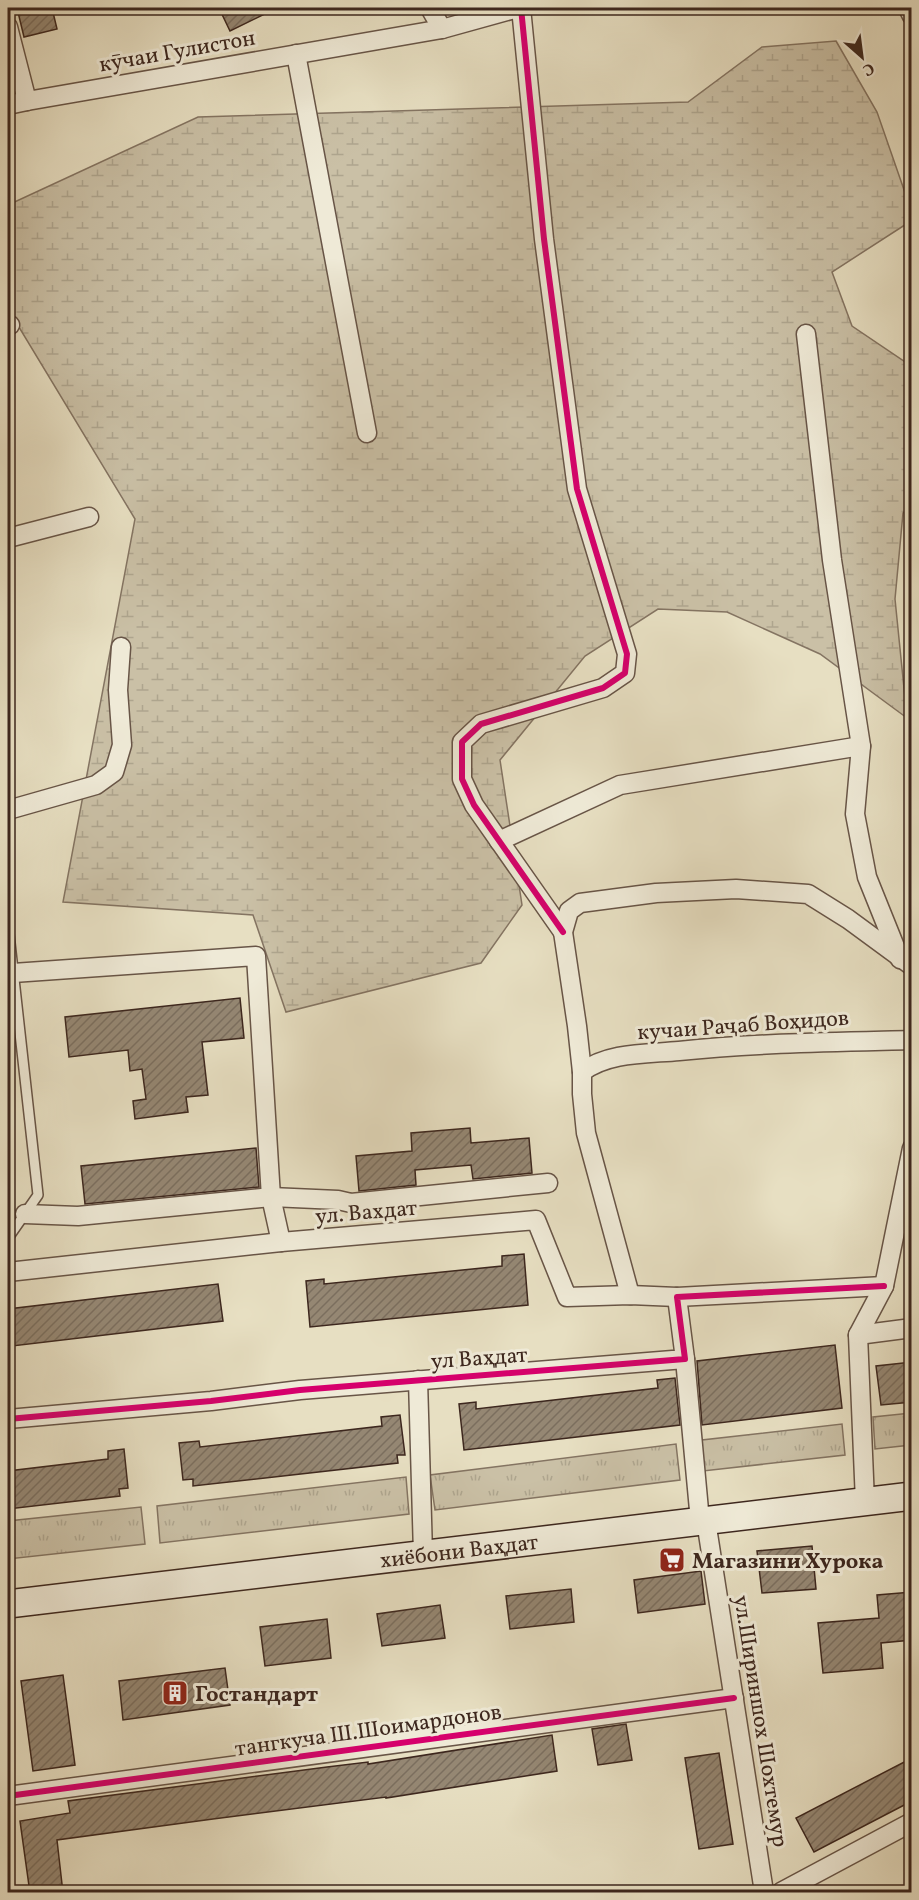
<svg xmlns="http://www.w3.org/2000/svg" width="919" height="1900" viewBox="0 0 919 1900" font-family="Vollkorn,serif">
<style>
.grass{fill:url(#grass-tufts);stroke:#847462;stroke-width:1.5}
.wetland{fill:url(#wetland-marsh);stroke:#847462;stroke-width:1.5}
.building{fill:url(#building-hatch);stroke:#3d271e;stroke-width:1.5}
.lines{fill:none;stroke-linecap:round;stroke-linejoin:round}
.lane-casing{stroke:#685547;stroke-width:12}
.street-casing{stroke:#685547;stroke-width:21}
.secondary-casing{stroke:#3d271e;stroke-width:30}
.lane{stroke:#efead7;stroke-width:9}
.street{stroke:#efead7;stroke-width:18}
.secondary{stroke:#efead7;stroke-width:27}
.cycleway-casing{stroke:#efead7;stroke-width:10}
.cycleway{stroke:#d6006c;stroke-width:6}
.labels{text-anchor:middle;stroke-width:6;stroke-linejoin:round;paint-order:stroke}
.street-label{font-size:22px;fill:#3d271e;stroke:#efead7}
.poi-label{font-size:22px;font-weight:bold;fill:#3d271e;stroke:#efead7;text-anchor:start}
</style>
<defs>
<pattern id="grass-tufts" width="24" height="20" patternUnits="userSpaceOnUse" patternTransform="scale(1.5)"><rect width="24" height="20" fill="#cac0a6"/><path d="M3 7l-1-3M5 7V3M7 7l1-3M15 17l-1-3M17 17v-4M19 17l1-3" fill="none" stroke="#aea58e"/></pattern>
<pattern id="wetland-marsh" width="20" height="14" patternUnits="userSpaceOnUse" patternTransform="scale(1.5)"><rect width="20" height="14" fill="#cac0a6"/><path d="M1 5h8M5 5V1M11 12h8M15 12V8" fill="none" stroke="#aea58e"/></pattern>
<pattern id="building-hatch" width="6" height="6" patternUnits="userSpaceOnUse" patternTransform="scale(1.5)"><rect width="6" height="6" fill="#958773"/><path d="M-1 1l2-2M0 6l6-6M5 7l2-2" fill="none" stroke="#7b6e5e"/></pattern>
</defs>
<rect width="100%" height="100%" fill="#e7dfc2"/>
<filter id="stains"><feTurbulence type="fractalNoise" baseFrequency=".00333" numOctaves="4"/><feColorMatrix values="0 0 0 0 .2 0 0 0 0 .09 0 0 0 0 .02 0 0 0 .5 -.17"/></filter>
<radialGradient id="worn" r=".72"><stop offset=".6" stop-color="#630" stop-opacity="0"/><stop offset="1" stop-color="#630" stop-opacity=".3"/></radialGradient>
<g class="grass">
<polygon points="911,1413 911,1445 875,1449 873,1417"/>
<polygon points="842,1424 845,1455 703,1471 702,1440"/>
<polygon points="676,1444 680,1480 435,1510 430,1475"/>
<polygon points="406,1477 409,1514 160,1543 157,1506"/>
<polygon points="141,1507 145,1544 8,1559 8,1521"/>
</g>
<polygon class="wetland" points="836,41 877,112 911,210 911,221 832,272 852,326 911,366 911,508 903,513 895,599 907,718 820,654 727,612 658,609 585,656 500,760 522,905 481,963 286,1012 253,915 63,902 135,519 8,309 8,205 198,117 688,102 762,47"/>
<g class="building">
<polygon points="17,8 52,8 57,29 24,37"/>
<polygon points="219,8 277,8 230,31"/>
<polygon points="240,998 244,1038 202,1042 208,1095 186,1097 188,1112 135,1119 133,1101 146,1099 142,1069 130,1071 128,1050 69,1057 65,1017"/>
<polygon points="470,1128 471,1143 529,1138 532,1173 473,1179 471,1165 415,1170 416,1185 359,1191 356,1156 412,1151 411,1133"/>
<polygon points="256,1148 259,1187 85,1204 81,1166"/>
<polygon points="524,1254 528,1305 310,1327 306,1281 324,1279 324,1284 502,1266 502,1256"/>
<polygon points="218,1284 223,1321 12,1346 8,1309"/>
<polygon points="835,1345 842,1408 702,1425 697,1361"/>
<polygon points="912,1362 912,1402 881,1405 876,1366"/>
<polygon points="675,1378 680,1425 464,1450 459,1404 476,1402 476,1409 658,1388 657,1380"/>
<polygon points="400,1415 405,1455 397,1455 398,1463 193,1486 193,1479 183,1480 179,1443 199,1441 200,1447 382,1426 381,1417"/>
<polygon points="124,1449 128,1488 119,1489 120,1496 8,1509 8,1471 108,1459 108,1451"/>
<polygon points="812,1546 816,1589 762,1593 757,1551"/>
<polygon points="701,1571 705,1604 638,1613 634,1580"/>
<polygon points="571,1589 574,1622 510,1629 506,1596"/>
<polygon points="912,1592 912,1640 881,1643 883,1668 823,1673 818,1623 879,1618 877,1595"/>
<polygon points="440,1605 445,1638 382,1646 377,1614"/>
<polygon points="327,1619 331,1658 265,1666 260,1627"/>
<polygon points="225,1668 230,1705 123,1720 119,1681"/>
<polygon points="63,1675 75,1765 33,1771 21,1681"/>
<polygon points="626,1724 632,1760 598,1765 592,1729"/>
<polygon points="552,1735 557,1771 386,1798 386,1797 213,1819 57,1840 63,1893 30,1893 20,1821 70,1813 68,1801 327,1767 368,1762 368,1764"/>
<polygon points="719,1753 733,1844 699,1849 685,1758"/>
<polygon points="912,1758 912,1801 814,1852 796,1818"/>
</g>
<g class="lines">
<g class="lane-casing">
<polyline id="lane" points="8,925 38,1195 8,1238"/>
</g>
<g class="street-casing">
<g id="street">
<polyline points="430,8 442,29"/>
<polyline points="521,8 544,239 577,489 627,654 625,673 603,688 481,724 462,742 462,779 474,805 563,932"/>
<polyline points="908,8 912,16"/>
<polyline points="8,27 27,101 8,105"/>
<polyline points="296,54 367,433"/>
<polyline points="27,101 442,29 518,8"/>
<polyline points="8,326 10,325"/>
<polyline points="806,334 832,560 861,746 855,814 867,877 900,959"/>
<polyline points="8,538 89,517"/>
<polyline points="8,810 96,785 114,772 122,745 118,690 121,647"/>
<polyline points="499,841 620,785 861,746"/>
<polyline points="13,973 256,956 271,1197 281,1242"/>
<polyline points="582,1072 577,1026 563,932 569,911 580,903 656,893 736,889 808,894 848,919 912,966"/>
<polyline points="25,1214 78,1216 271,1197 338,1200 351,1203 548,1183"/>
<polyline points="8,1272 281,1242 536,1220 567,1297 630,1295 677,1297"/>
<path d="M630,1295l-44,-162 -4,-39v-22c26,-20 65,-18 97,-21 77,-8 155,-9 233,-11"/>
<polyline points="858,1335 912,1328"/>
<polyline points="685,1359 700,1521"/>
<polyline points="418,1380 423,1554"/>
<polyline points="8,1419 211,1401 300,1390 685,1359 677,1297 884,1286"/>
<polyline points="865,1502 858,1335 884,1286 912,1148"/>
<polyline points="706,1521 764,1892"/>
<polyline points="8,1796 734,1698"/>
<polyline points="781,1892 912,1822"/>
</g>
</g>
<g class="secondary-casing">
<g id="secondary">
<path id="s1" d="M8,1604l904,-108"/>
</g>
</g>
<use href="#lane" class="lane"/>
<use href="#street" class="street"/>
<use href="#secondary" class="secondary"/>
<g class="cycleway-casing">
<g id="cycleway">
<polyline points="521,8 544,239 577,489 627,654 625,673 603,688 481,724 462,742 462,779 474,805 563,932"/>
<polyline points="8,1419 211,1401 300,1390 685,1359 677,1297 884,1286"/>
<polyline points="8,1796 734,1698"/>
</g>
</g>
<use href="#cycleway" class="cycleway"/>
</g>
<defs>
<g id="supermarket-square" transform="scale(1.35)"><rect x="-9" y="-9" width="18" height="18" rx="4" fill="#8f2418" stroke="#efead7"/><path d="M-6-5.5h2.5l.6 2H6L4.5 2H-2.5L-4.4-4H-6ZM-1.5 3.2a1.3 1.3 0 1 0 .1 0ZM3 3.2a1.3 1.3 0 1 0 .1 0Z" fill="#fff"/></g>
<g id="building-square" transform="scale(1.35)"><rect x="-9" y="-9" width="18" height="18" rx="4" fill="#8f2418" stroke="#efead7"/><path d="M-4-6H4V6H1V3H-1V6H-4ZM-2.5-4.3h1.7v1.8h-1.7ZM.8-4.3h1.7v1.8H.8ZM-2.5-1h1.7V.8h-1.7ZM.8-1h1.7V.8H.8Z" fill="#fff"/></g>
</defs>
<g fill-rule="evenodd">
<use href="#supermarket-square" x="672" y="1560"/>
<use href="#building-square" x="175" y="1693"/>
</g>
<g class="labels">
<g class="street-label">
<text transform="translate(177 50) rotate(-10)" y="8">кӯчаи Гулистон</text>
<text transform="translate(743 1024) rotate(-4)" y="8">кучаи Раҷаб Воҳидов</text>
<text transform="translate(366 1211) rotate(-5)" y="8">ул. Вахдат</text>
<text transform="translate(479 1357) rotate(-4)" y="8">ул Ваҳдат</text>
<text dy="8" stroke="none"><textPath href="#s1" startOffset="454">хиёбони Ваҳдат</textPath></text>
<text transform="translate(762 1721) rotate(81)" y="8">ул.Шириншох Шохтемур</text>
<text transform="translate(368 1729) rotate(-8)" y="8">тангкуча Ш.Шоимардонов</text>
</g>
<g class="poi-label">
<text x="692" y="1568">Магазини Хурока</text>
<text x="195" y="1701">Гостандарт</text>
</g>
</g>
<rect width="919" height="1900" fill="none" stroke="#e7dfc2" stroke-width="30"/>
<rect x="9" y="9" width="901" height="1882" fill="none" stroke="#3d271e" stroke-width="3"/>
<rect x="15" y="15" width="889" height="1870" fill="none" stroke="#3d271e" stroke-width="1.5"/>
<g transform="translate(862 57) rotate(152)" stroke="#efead7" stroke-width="4.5" paint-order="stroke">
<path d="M0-4.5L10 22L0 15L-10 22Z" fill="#3d271e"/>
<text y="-9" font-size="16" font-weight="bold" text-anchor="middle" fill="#3d271e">С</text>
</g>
<rect width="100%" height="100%" filter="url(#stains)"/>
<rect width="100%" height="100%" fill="url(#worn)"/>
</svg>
